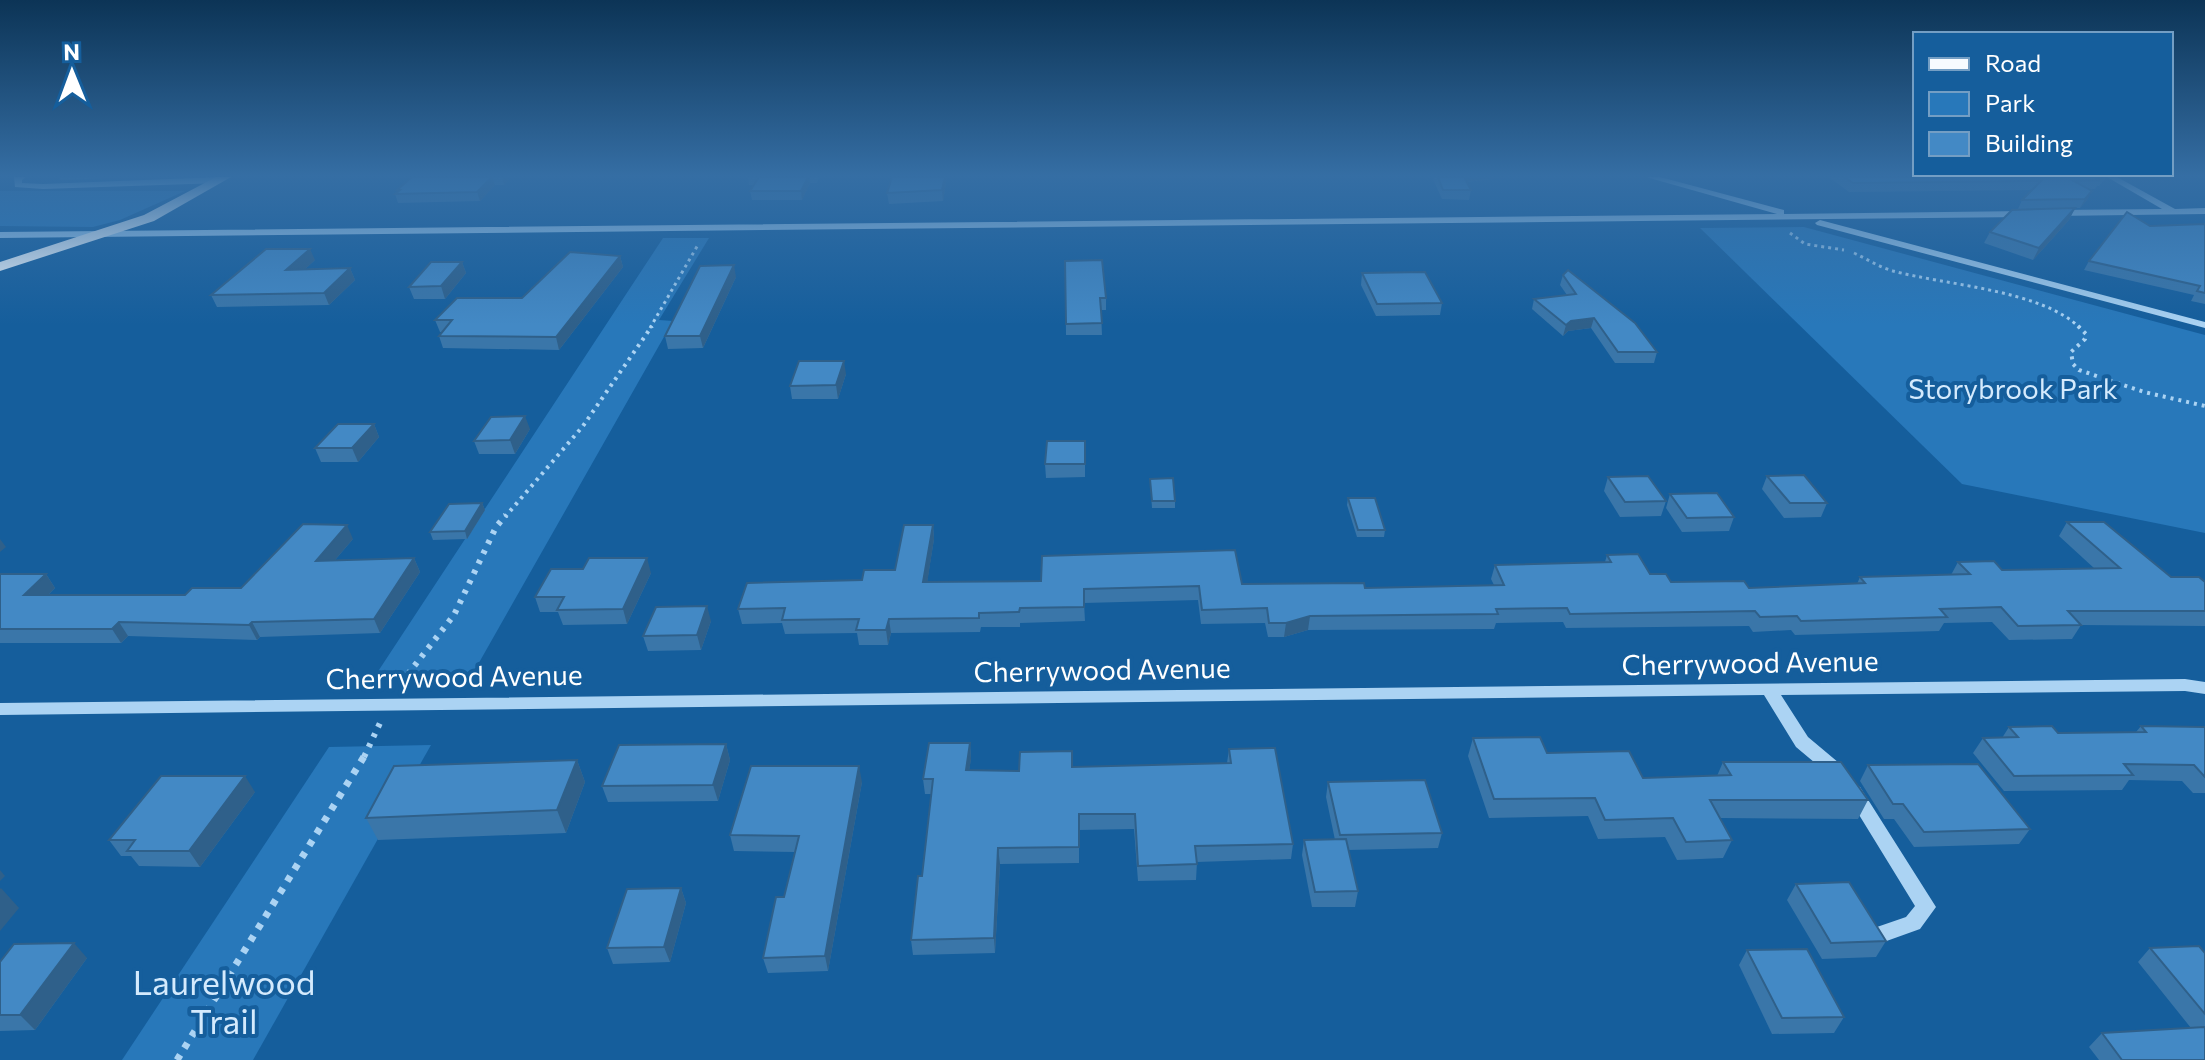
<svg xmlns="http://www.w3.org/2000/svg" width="2205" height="1060" viewBox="0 0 2205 1060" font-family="Commissioner,sans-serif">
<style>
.green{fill:#2878ba}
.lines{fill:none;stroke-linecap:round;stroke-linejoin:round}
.path-far3{stroke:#abd3f3;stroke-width:3;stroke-dasharray:3 4;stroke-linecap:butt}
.path-far2{stroke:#abd3f3;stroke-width:4;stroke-dasharray:3 5;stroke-linecap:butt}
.path-far1{stroke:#abd3f3;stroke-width:6;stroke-dasharray:4 7;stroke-linecap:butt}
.path{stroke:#abd3f3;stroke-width:7;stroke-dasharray:6 8;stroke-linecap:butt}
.minor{fill:#abd3f3;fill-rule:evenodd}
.major{fill:#f7fbff;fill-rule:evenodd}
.wall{fill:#3a76a9}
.shaded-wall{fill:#2f608a}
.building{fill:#4389c5;stroke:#2f608a;stroke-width:2}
.labels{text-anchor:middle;stroke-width:8;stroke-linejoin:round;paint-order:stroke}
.park-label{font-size:28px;fill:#d4eafd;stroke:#155e9c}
.street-label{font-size:28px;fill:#fff;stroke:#155e9c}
.near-park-label{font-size:34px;fill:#d4eafd;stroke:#155e9c}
</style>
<rect width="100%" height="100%" fill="#155e9c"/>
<g class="green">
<polygon points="0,191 185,191 120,220 93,227 0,226"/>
<polygon points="1804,227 2205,335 2205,533 1962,484 1700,228"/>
<polygon points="663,238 709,238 659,320 673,321 472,675 375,676"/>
<polygon points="431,745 253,1060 122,1060 329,747"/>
</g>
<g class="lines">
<g class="path-far3">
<polyline points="1790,233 1805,244 1844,250"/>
<path d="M1854,253c13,6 25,14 39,18 52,14 149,19 187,57"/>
<polyline points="650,328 699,243"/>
</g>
<g class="path-far2">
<polyline points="2078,326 2086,334 2085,339 2071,352 2073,364 2079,370 2144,392 2205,406"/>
<polyline points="505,517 583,426 652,326"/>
</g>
<g class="path-far1">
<polyline points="401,683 454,615 496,527 506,515"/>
<polyline points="364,757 380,723"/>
</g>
<polyline class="path" points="177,1060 365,755"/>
<g class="minor">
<polygon points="14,177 26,177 22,180 22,183 43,184 195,178 220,177 224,180 220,183 43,189 15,187"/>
<polygon points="1646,177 1660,177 1784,210 1784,214 2025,211 2030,214 2025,217 0,238 0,232 1777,214"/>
<polygon points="2107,177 2117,177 2175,209 2205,208 2205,214 2053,216 2048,213 2053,210 2162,209"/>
<polygon points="1820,220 2205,322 2205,328 1817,225 1815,223"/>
<polygon points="2185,679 2205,682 2205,694 2185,691 1781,695 1808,737 1845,768 1848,773 1845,778 1839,780 1833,778 1796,747 1764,695 0,715 0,703"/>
<polygon points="1854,785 1860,787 1936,907 1920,929 1881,943 1874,940 1871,934 1874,928 1906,917 1915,906 1845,792 1848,787"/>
</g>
<polygon class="major" points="216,177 231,177 154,221 0,271 0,262 144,215"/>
</g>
<g class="wall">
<polygon points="58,177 116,177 114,178 60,180"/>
<polygon points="412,177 511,177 504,185 495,185 480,201 398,203 395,194 398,192 397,190"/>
<polygon points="748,177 819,177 817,183 810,183 802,200 752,200 750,191 754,185 749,185"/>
<polygon points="892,177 947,177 943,201 889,204 887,193"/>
<polygon points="1432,177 1508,177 1467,182 1471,190 1469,200 1442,199"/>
<polygon points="1829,177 2107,177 2099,186 2097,186 2095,189 2088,189 2087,200 2080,208 2018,209 2022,200 2033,190 1849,192"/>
<polygon points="2075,208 2069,220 2033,260 1984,243 1990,232"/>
<polygon points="2205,224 2205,304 2191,301 2194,295 2084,270 2089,261 2150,226"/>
<polygon points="620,256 623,267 559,350 443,348 439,336 442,332 440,332 435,320 522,298"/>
<polygon points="315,260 305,269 350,268 355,280 329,305 217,307 211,295"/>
<polygon points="1065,261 1106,298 1106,310 1101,310 1102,335 1066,335"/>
<polygon points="462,262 466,273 445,299 414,299 409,287"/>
<polygon points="1362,273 1442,303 1440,315 1376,316 1361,285"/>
<polygon points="1563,275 1657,352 1654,363 1615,363 1591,328 1568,331 1563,336 1532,309 1534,299 1567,295 1560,285"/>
<polygon points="736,277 703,348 668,349 665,336"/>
<polygon points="846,374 838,399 792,399 790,386"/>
<polygon points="374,424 379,437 358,462 321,462 315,448"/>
<polygon points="530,429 515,454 479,454 474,441"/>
<polygon points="1085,441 1085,477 1046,478 1045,464"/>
<polygon points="1767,476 1827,503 1821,517 1784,518 1762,489"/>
<polygon points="1608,477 1666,501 1661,516 1620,517 1604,491"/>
<polygon points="1150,479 1175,501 1175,508 1152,508"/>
<polygon points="1670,494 1734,517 1729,531 1682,532 1666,508"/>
<polygon points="1348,498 1385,530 1384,537 1357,537 1347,505"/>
<polygon points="482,503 485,510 467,539 433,540 430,532"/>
<polygon points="2067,522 2171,577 2205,582 2205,626 2081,625 2072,639 2009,640 1992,622 1944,623 1939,631 1795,635 1791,630 1753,632 1749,626 1566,628 1563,622 1496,623 1494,629 1308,630 1284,637 1268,637 1265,623 1201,624 1198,600 1084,603 1085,621 1020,623 1020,627 981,627 980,632 891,633 888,645 859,645 857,633 785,634 782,623 742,624 738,609 862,580 895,570 933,525 934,539 927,582 1242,584 1365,588 1494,585 1491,579 1495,565 1605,562 1607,555 1650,574 1671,582 1749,588 1857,584 1860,577 1951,575 1958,562 2002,570 2095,569 2059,536"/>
<polygon points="353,539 335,560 414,558 420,572 380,633 260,637 257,640 128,636 121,643 0,643 0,574 46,574 55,588 48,595 185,595 241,588"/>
<polygon points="651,573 627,624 563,625 558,612 540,612 535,597"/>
<polygon points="711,621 701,650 648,651 643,636"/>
<polygon points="2141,726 2205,727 2205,793 2193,793 2182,781 2129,780 2122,790 2004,791 1973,753 1983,738 2002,738 2009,727 2058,733 2136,732"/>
<polygon points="1473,738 1547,753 1643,778 1717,776 1723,762 1868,800 1858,819 1720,818 1732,840 1723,858 1677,860 1665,837 1598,839 1588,816 1489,818 1468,756"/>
<polygon points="970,743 971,759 969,770 1019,771 1073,767 1227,763 1229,749 1293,844 1291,859 1197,862 1196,880 1138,881 1134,829 1079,830 1079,863 1000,864 995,953 913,955 911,940 922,876 931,794 925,794 923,779"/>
<polygon points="726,744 730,760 718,801 608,802 602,786"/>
<polygon points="577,760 585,782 566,833 378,840 366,818"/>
<polygon points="1868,765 2030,829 2019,844 1914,847 1894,819 1884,819 1860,781"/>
<polygon points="862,782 828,971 768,973 763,958 784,897 795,852 734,851 730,835"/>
<polygon points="1328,782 1442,833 1438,848 1348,850 1358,891 1355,907 1312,907 1302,855 1304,840 1335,840 1326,797"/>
<polygon points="255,792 200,867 139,866 131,856 121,856 109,840"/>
<polygon points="1796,884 1886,941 1876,957 1822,959 1787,900"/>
<polygon points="681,888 686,903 670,962 613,964 607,948"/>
<polygon points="2150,948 2205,953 2205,1060 2099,1060 2089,1047 2102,1033 2191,1028 2138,962"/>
<polygon points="1747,950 1844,1017 1834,1033 1772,1034 1739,965"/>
<polygon points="87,958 35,1030 0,1031 0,962"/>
</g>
<g class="shaded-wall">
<polygon points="492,177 495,185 480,201 477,192"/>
<polygon points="502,177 511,177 504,185"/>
<polygon points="808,177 809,177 810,183 802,200 801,191"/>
<polygon points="945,177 947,177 943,201 942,190"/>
<polygon points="1461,177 1508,177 1460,182"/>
<polygon points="2092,191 2087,200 2080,208 2085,199"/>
<polygon points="2075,208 2069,220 2033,260 2039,248"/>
<polygon points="310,249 315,260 291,282 286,270"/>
<polygon points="620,256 623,267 559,350 556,337"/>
<polygon points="462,262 466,273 445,299 441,286"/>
<polygon points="734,265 736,277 703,348 700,336"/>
<polygon points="350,268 355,280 329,305 324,293"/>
<polygon points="1594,318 1591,328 1568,331 1563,336 1566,325 1571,321"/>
<polygon points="844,361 846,374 838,399 836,385"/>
<polygon points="525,416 530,429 515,454 510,440"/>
<polygon points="374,424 379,437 358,462 352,448"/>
<polygon points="482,503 485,510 467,539 465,531"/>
<polygon points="347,525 353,539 323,574 316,561"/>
<polygon points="933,525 934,539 925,597 923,582"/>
<polygon points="0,539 6,547 0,552"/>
<polygon points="414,558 420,572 380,633 374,619"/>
<polygon points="647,558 651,573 627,624 623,609"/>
<polygon points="46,574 55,588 34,609 24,595"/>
<polygon points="707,606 711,621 701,650 697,635"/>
<polygon points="1310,616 1308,630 1284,637 1286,623"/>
<polygon points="889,619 891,633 888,645 886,630"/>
<polygon points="119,622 128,636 121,643 112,629"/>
<polygon points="252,622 260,637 257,640 249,625"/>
<polygon points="970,743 971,759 967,786 966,770"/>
<polygon points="726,744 730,760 718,801 713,785"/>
<polygon points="577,760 585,782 566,833 557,810"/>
<polygon points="859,766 862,782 828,971 825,956"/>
<polygon points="245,776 255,792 200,867 189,851"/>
<polygon points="998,848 1000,864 995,953 994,938"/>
<polygon points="0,870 5,876 0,881"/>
<polygon points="1,888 19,908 0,931 0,889"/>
<polygon points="681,888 686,903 670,962 664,947"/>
<polygon points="74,943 87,958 35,1030 20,1015"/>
</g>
<g class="building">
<polygon points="412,177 492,177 477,192 395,194 400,190 397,190"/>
<polygon points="759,177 808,177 801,191 750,191"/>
<polygon points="892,177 945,177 942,190 887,193"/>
<polygon points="1438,177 1464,177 1471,190 1443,190"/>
<polygon points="1844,177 2104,177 2095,178 2100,180 2074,181 2092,191 2085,199 2022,200 2041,181 1853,183"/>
<polygon points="2075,208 2039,248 1990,232 2012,210"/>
<polygon points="2127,212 2150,226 2205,224 2205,293 2197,291 2200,286 2089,261"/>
<polygon points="266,249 310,249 286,270 350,268 324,293 211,295"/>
<polygon points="570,252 620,256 556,337 439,336 452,320 435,320 457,298 522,298"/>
<polygon points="1102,260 1106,298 1100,298 1102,323 1066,324 1065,261"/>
<polygon points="431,262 462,262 441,286 409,287"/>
<polygon points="734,265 700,336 665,336 700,266"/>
<polygon points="1568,270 1635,323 1657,352 1618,352 1594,318 1571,321 1566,325 1534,299 1576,294 1563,275"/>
<polygon points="1425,272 1442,303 1377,304 1362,273"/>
<polygon points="799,361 844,361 836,385 790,386"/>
<polygon points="525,416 510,440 474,441 491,417"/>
<polygon points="338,424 374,424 352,448 315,448"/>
<polygon points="1047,441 1085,441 1085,464 1045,464"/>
<polygon points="1804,475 1827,503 1790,503 1767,476"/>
<polygon points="1648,476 1666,501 1625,502 1608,477"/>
<polygon points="1173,478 1175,501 1152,501 1150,479"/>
<polygon points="1717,493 1734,517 1687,518 1670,494"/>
<polygon points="1348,498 1375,498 1385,530 1358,530"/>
<polygon points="482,503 465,531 430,532 449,504"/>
<polygon points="2067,522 2104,522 2171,577 2199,577 2205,582 2205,611 2068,611 2081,625 2018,626 2001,607 1940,609 1947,617 1801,621 1797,616 1760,617 1755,611 1570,614 1567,608 1496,609 1498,614 1310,616 1286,623 1269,623 1267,608 1202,610 1199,586 1084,589 1084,607 1020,608 1019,612 979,613 979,618 889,619 886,630 856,630 859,619 782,620 785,608 738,609 747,583 862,580 864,570 895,570 904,525 933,525 923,582 1041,581 1042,556 1235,550 1242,584 1364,583 1365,588 1504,585 1495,565 1611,562 1607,555 1638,554 1650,574 1666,574 1671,582 1744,581 1749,588 1865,583 1860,577 1970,574 1958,562 1994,561 2002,570 2120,568"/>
<polygon points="303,524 347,525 316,561 414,558 374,619 252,622 249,625 119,622 112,629 0,629 0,574 46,574 24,595 185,595 192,588 241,588"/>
<polygon points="589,558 647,558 623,609 557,610 564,597 535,597 551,569 583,569"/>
<polygon points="707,606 697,635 643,636 656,607"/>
<polygon points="2052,726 2058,733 2146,732 2141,726 2205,727 2205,777 2194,765 2124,764 2133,775 2014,776 1983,738 2018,737 2009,727"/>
<polygon points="1540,737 1547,753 1629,751 1643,778 1731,775 1723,762 1841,762 1868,800 1710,800 1732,840 1686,842 1673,818 1605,820 1595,798 1494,799 1473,738"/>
<polygon points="929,743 970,743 966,770 1019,771 1020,752 1072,751 1072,767 1231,763 1229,749 1275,748 1293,844 1195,846 1197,864 1138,866 1135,814 1079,814 1079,847 998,848 994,938 911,940 918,876 922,876 933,779 923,779"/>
<polygon points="726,744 713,785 602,786 619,745"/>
<polygon points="577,760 557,810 366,818 394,766"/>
<polygon points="1978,764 2030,829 1924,832 1903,804 1893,804 1868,765"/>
<polygon points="751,766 859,766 825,956 763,958 776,897 784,897 799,836 730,835"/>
<polygon points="161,776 245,776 189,851 127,851 135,840 109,840"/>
<polygon points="1425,780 1442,833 1340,835 1328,782"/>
<polygon points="1346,839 1358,891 1315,892 1304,840"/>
<polygon points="1849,882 1886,941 1831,943 1796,884"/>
<polygon points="681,888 664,947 607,948 627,889"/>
<polygon points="74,943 20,1015 0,1015 0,962 14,944"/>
<polygon points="2199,946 2205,953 2205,1014 2150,948"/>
<polygon points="1807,949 1844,1017 1782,1018 1747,950"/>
<polygon points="2205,1027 2205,1060 2122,1060 2102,1033"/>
</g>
<linearGradient id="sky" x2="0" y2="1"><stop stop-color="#0c3456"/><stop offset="0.54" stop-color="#356ea4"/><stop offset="1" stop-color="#356ea4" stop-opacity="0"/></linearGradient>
<rect width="2205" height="325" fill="url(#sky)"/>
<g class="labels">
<g class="park-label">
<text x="2013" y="399">Storybrook Park</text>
</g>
<g class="street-label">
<text transform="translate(1750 663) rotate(-1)" y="10">Cherrywood Avenue</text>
<text transform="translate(1102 670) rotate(-1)" y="10">Cherrywood Avenue</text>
<text transform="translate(454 677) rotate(-1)" y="10">Cherrywood Avenue</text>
</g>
<g class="near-park-label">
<text x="224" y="995">Laurelwood<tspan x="224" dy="39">Trail</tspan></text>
</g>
</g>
<rect x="1913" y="32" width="260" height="144" fill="#155e9c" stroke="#739ec4" stroke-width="2"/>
<rect x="1929" y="58" width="40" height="12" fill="#f7fbff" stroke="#739ec4" stroke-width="2"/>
<text x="1985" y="72" font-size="24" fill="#ffffff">Road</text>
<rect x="1929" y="92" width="40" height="24" fill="#2878ba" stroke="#739ec4" stroke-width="2"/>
<text x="1985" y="112" font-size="24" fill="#ffffff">Park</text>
<rect x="1929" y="132" width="40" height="24" fill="#4389c5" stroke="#739ec4" stroke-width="2"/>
<text x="1985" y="152" font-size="24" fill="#ffffff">Building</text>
<g transform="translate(72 72) rotate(359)" stroke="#155e9c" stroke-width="6" paint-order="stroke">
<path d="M0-6L14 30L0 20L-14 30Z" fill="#ffffff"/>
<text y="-12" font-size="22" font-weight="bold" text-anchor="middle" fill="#ffffff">N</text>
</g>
</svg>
